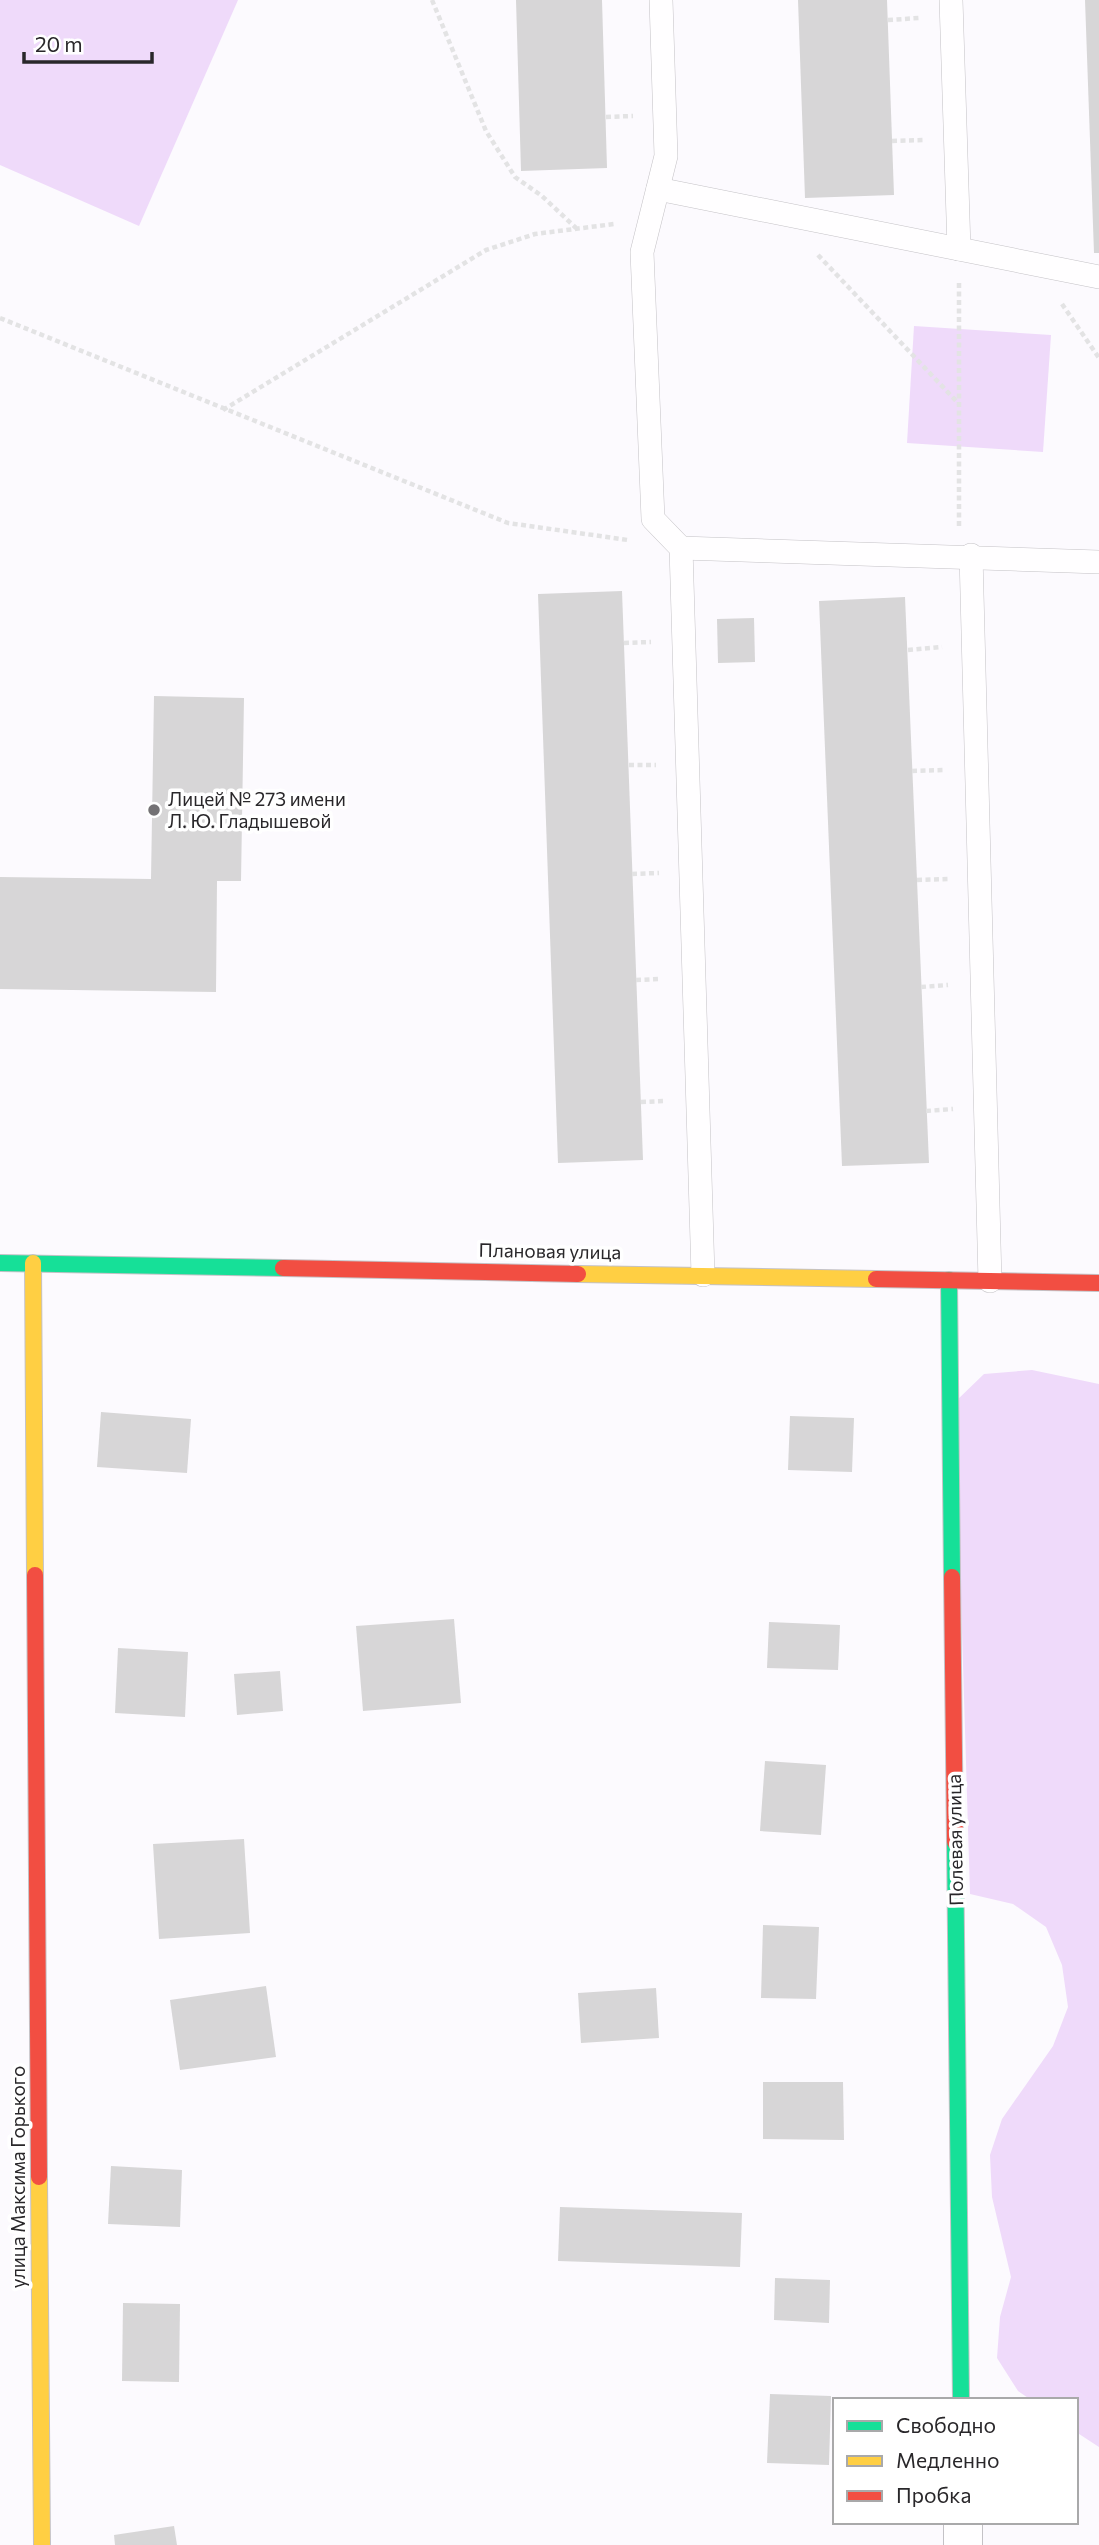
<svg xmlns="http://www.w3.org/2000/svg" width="1099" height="2545" viewBox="0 0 1099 2545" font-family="Commissioner,sans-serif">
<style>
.green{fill:#efdafa}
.building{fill:#d7d6d7}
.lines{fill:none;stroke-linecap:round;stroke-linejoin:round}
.lane-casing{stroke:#c4c2c6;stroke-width:24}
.street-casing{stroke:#c4c2c6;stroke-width:40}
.fast-casing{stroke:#c4c2c6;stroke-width:18}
.slow-casing{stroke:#c4c2c6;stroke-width:18}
.jam-casing{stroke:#c4c2c6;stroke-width:18}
.path{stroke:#e3e3e4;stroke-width:4.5;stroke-dasharray:5 3.5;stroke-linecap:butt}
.lane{stroke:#fffeff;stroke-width:23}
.street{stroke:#fffeff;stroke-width:38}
.fast{stroke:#16e098;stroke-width:16}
.slow{stroke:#ffcf43;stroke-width:16}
.jam{stroke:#f24e42;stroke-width:16}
.poi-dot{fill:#737174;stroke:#fff;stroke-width:2.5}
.labels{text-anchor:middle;stroke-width:7;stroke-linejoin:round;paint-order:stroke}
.poi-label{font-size:19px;fill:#29272a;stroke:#fff;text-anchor:start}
.street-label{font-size:19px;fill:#29272a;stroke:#fff}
</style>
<rect width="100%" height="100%" fill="#fcfafe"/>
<g class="green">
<polygon points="0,0 238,0 139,226 0,165"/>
<polygon points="914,326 1051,335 1043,452 907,443"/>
<polygon points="1032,1370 1099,1384 1099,2447 1076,2432 1076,2400 1031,2400 1018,2391 997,2358 1000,2317 1011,2277 992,2197 990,2155 1002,2119 1053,2046 1068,2007 1062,1965 1046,1927 1013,1904 970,1894 955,1402 984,1374"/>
</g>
<g class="building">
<polygon points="516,0 602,0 607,168 521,171"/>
<polygon points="798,0 887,0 894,195 805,198"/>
<polygon points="1085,0 1099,0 1099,253 1094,253"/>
<polygon points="622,591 643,1160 558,1163 538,594"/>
<polygon points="905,597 929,1163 842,1166 819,601"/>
<polygon points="754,618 755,662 718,663 717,619"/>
<polygon points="154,696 244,698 241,881 217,881 216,992 0,989 0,877 151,879"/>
<polygon points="101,1412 191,1419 187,1473 97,1467"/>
<polygon points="790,1416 854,1418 852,1472 788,1470"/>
<polygon points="454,1619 461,1703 363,1711 356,1626"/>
<polygon points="769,1622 840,1625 838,1670 767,1668"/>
<polygon points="118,1648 188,1652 185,1717 115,1713"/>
<polygon points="280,1671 283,1711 237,1715 234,1674"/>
<polygon points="765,1761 826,1765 821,1835 760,1831"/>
<polygon points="244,1839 250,1933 159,1939 153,1844"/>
<polygon points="763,1925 819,1927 816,1999 761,1998"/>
<polygon points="266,1986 276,2057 180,2070 170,2000"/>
<polygon points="656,1988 659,2038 581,2043 578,1993"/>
<polygon points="763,2082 843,2082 844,2140 763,2139"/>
<polygon points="111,2166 182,2170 180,2227 108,2224"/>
<polygon points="560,2207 742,2213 740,2267 558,2261"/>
<polygon points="775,2278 830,2280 829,2323 774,2320"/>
<polygon points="123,2303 180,2304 179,2382 122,2381"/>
<polygon points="770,2394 831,2396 829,2465 767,2463"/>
<polygon points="174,2526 177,2545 115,2545 114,2535"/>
</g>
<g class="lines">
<g class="lane-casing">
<g id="lane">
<polyline points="661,0 666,156 642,252 653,519 681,548 703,1275"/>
<polyline points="951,0 959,249"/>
<polyline points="658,189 1099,277"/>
<polyline points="681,548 1099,562"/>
<polyline points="971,555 990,1281"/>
</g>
</g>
<g class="street-casing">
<polyline id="street" points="963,2522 963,2545"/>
</g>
<g class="fast-casing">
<g id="fast">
<polyline points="0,1263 283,1268"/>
<polyline points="949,1280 952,1577"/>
<polyline points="955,1842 961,2400"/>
</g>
</g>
<g class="slow-casing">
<g id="slow">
<polyline points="33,1263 35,1575"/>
<polyline points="578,1274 876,1279"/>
<polyline points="39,2177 42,2545"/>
</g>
</g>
<g class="jam-casing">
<g id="jam">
<polyline points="283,1268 578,1274"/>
<polyline points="876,1279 1099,1283"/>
<polyline points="35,1575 39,2177"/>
<polyline points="952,1577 955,1842"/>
</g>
</g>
<g class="path">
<polyline points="432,0 486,131 515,177 542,196 576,228"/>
<polyline points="888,20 919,18"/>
<polyline points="606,117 633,116"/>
<polyline points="892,141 923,140"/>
<polyline points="818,255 959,404"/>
<polyline points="1062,304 1099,358"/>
<polyline points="0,318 508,523 628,540"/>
<polyline points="223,410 486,250 535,234 614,224"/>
<polyline points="959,526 959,283"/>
<polyline points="624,643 651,642"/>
<polyline points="908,650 942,647"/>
<polyline points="629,765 656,765"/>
<polyline points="912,771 943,770"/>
<polyline points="632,874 659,873"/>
<polyline points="917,880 948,879"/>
<polyline points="636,980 660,979"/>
<polyline points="921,987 948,985"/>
<polyline points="641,1102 664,1101"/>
<polyline points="926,1111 953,1109"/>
</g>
<use href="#lane" class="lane"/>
<use href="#street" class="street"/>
<use href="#fast" class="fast"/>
<use href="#slow" class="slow"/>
<use href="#jam" class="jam"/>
</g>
<circle class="poi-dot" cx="154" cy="810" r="7"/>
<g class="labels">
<g class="poi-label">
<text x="168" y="806">Лицей № 273 имени<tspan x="168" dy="22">Л. Ю. Гладышевой</tspan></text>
</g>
<g class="street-label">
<text transform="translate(550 1251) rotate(1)" y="7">Плановая улица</text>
<text transform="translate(955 1840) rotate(-91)" y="7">Полевая улица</text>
<text transform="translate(18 2177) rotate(-90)" y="7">улица Максима Горького</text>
</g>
</g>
<rect x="833" y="2398" width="245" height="126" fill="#ffffff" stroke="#a9a9aa" stroke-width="2"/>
<rect x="847" y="2421" width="35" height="10" fill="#16e098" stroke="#a9a9aa" stroke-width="2"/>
<text x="896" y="2433" font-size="21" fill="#29272a">Свободно</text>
<rect x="847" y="2456" width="35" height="10" fill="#ffcf43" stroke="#a9a9aa" stroke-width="2"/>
<text x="896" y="2468" font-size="21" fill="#29272a">Медленно</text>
<rect x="847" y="2491" width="35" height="10" fill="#f24e42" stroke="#a9a9aa" stroke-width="2"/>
<text x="896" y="2503" font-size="21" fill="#29272a">Пробка</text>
<path d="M24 52v10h128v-10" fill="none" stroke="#29272a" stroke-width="3.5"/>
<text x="35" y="52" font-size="21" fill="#29272a" stroke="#ffffff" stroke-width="5" paint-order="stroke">20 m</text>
</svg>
